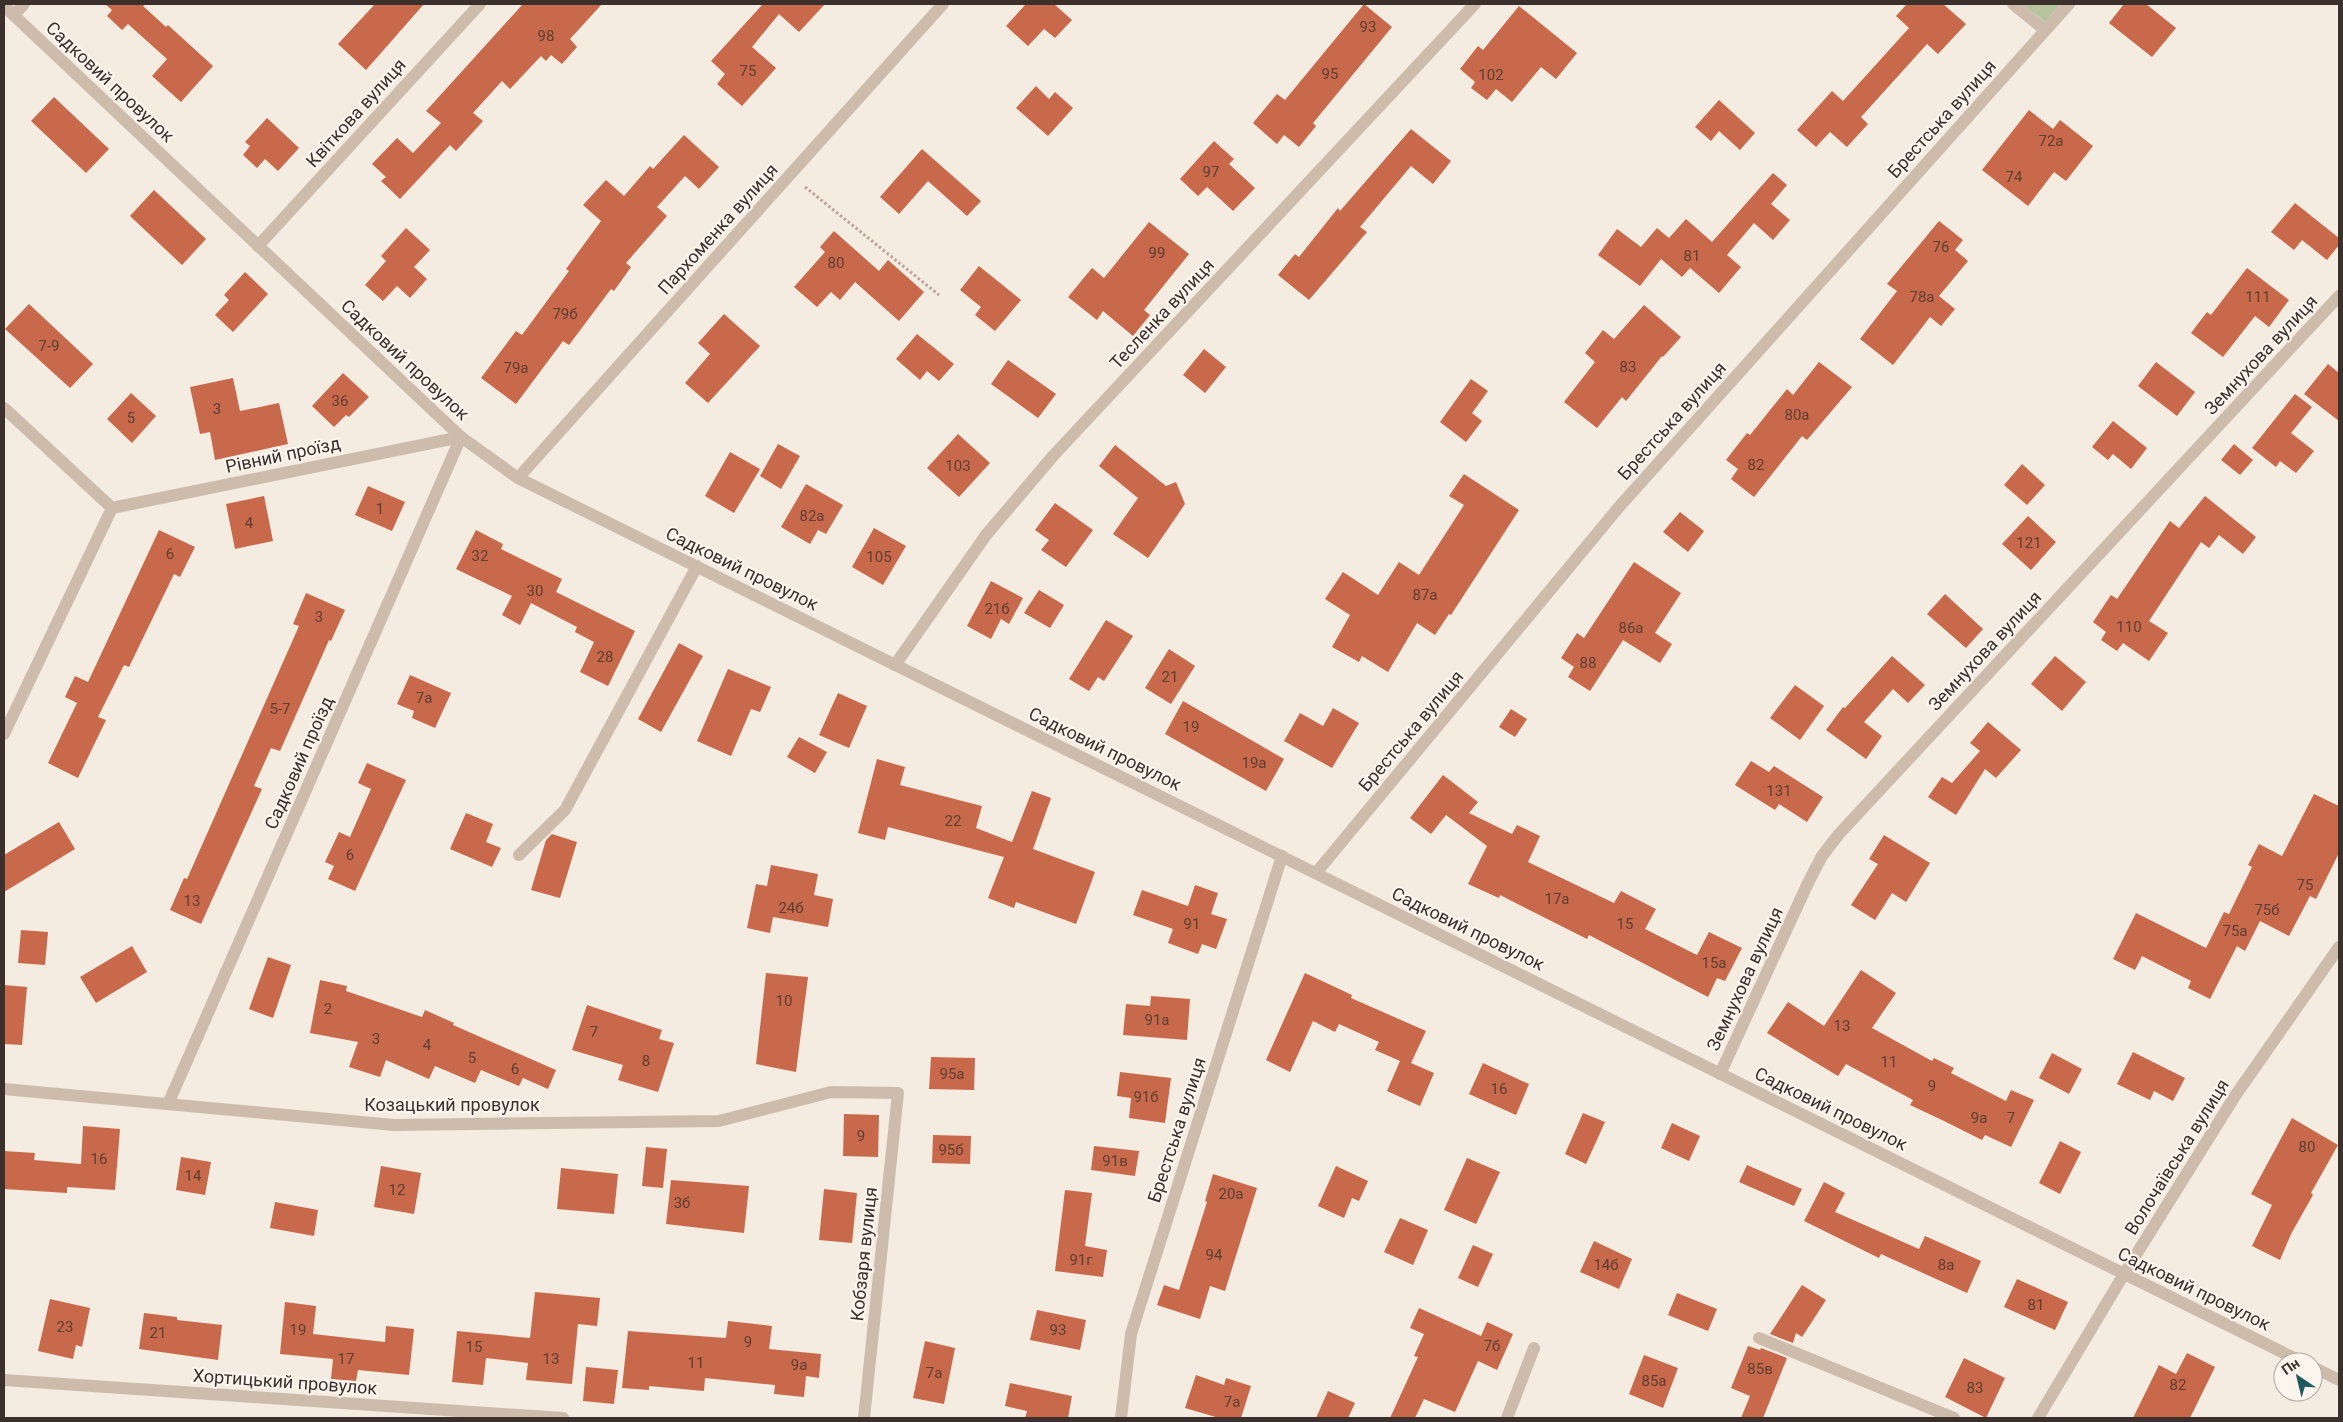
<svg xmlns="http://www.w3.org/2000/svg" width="2343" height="1422" viewBox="0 0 2343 1422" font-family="Roboto,sans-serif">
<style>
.green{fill:#b8c4a0}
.building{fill:#c8694b}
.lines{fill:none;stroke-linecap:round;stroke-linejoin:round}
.path{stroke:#b9a596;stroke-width:3;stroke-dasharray:2.5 2.5;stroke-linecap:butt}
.service{stroke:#cdbbac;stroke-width:12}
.minor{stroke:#cdbbac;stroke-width:12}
.labels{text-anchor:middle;stroke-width:4.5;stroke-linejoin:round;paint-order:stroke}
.number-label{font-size:15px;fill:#5e3e33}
.street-label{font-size:18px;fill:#3b302b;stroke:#fbf5ee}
</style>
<rect width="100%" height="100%" fill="#f4ebe1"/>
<polygon class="green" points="2022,4 2061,4 2045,22"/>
<g class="building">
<polygon points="105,4 146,4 143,6 166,27 168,25 213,66 181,102 152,76 167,59 128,24 122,30 107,16 112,10"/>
<polygon points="375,4 424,4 366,70 338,44"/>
<polygon points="523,4 602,4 570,39 577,47 562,64 551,55 546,61 541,56 510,89 502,81 473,113 483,121 456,151 450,145 400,199 381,181 386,177 372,164 397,138 413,153 441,123 426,111"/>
<polygon points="763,4 825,4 799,32 779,14 752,47 776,68 742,106 717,84 725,74 711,61"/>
<polygon points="1026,4 1054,4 1072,20 1055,38 1044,29 1028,46 1006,26"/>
<polygon points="1364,4 1392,27 1313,123 1316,126 1299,147 1284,135 1277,144 1253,123 1277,94 1285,100"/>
<polygon points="1907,4 1943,4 1966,24 1938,54 1927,44 1861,117 1868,124 1847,147 1830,132 1816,147 1797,130 1832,91 1843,101 1909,28 1896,16"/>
<polygon points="2124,4 2146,4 2176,28 2152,57 2109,23"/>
<polygon points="1519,6 1577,53 1556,79 1541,67 1512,102 1496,89 1487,100 1471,88 1475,82 1460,69 1478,46 1483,50"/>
<polygon points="1036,86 1049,99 1055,92 1073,108 1048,136 1016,108"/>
<polygon points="54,97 109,149 86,173 31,121"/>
<polygon points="1719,100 1755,133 1740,150 1719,131 1711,141 1695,127"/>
<polygon points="2029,110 2053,129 2060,120 2093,146 2066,181 2054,172 2028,206 1982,170"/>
<polygon points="267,118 299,148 278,171 265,159 257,168 243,155 250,146 245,142"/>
<polygon points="1411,129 1451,161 1433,184 1411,166 1360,227 1367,232 1309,300 1278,275 1295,254 1299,257 1338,208 1340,211"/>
<polygon points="684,135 719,167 699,189 685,176 657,207 667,216 626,263 631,267 614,291 611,289 569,345 563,341 516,404 481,378 516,331 522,335 569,271 566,269 601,221 583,205 606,180 624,196 650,166 653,169"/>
<polygon points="1214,141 1234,159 1229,164 1255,188 1233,211 1207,187 1198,196 1180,179"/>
<polygon points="922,149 981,201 967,216 928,181 899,214 880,197"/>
<polygon points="1773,173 1787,185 1771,204 1790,220 1773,240 1754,223 1727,255 1741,267 1719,293 1690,268 1682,277 1661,259 1640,286 1598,255 1617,229 1641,247 1657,228 1669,238 1686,219 1712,242"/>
<polygon points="154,190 206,239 182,265 130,216"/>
<polygon points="2295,203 2339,238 2339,245 2327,260 2302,240 2294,250 2271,232"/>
<polygon points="1939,221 1963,240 1955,250 1968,261 1939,296 1955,309 1941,326 1930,317 1893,365 1860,339 1897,291 1887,284"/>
<polygon points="1149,222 1189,254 1144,310 1150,315 1133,336 1103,311 1097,320 1068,297 1092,268 1104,278"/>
<polygon points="406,228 430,250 414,267 427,279 410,298 397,286 383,301 365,285 386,261 381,256"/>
<polygon points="834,231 879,271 888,260 924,292 899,321 855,282 840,300 831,292 817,307 794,287 825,252 820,247"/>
<polygon points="979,266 1021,300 995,331 975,315 981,307 960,290"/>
<polygon points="2247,268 2289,300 2269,327 2255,316 2223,357 2191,333 2207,312 2211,315"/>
<polygon points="245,272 268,294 233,332 215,315 229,300 224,295"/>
<polygon points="29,304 93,364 70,388 5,329"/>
<polygon points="1644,305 1681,337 1663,357 1662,356 1626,401 1622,397 1597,428 1564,402 1595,362 1585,353 1603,330 1614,339"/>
<polygon points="724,314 760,346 708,403 685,383 710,354 698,343"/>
<polygon points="917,334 954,364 939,381 927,371 920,380 896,359"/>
<polygon points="1204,349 1226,367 1205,393 1183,375"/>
<polygon points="1008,360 1056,394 1038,418 991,384"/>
<polygon points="1819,362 1852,387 1807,440 1802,436 1754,497 1731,479 1738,469 1726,460 1747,433 1750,435 1787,389 1793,395"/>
<polygon points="2156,362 2195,392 2177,416 2138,386"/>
<polygon points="2328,364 2339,373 2339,421 2304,394"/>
<polygon points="343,373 369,397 349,417 346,415 334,427 312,406"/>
<polygon points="233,378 240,411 279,403 288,444 215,460 210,432 200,434 190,387"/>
<polygon points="1471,379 1488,391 1472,413 1482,421 1466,442 1440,422"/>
<polygon points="131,393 156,416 132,443 107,419"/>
<polygon points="2295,394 2312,407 2291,433 2314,451 2296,473 2280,461 2276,467 2252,448"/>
<polygon points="2113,421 2147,448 2131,469 2113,454 2108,460 2092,447"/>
<polygon points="958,434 990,463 959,497 927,468"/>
<polygon points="778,444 800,456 781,489 760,476"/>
<polygon points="2234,444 2253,460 2240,475 2221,460"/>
<polygon points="1115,445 1166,486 1176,482 1185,504 1148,558 1113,534 1138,498 1099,466"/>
<polygon points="730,452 760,469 734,513 705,496"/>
<polygon points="2022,464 2045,485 2027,505 2004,485"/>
<polygon points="1464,474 1519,510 1451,615 1449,614 1435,635 1417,623 1388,672 1362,656 1359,662 1332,647 1350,615 1325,599 1343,572 1378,595 1399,562 1419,575 1464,505 1449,496"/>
<polygon points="806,484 843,505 826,534 818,530 810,544 781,527"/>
<polygon points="368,486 405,502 392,531 355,515"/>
<polygon points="264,496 273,541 235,549 226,504"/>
<polygon points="2205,496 2256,537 2243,554 2219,535 2209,548 2201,542 2149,621 2168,633 2149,661 2123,643 2117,651 2101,640 2106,632 2093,622 2111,595 2117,599 2170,521 2179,528"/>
<polygon points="1055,503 1093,530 1066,567 1041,550 1049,540 1035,530"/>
<polygon points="1680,512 1704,531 1688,552 1663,532"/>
<polygon points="2028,516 2056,542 2031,570 2002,544"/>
<polygon points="874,528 906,546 883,585 852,567"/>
<polygon points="159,530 195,547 180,577 174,574 129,667 124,665 98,717 106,720 78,778 48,763 77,703 65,697 75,676 88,682"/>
<polygon points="476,530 503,544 501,549 562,579 556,592 635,631 608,686 580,672 594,642 575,632 577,627 531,603 520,625 502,615 512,596 456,569"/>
<polygon points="1634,562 1681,593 1655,633 1672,644 1660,663 1623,640 1590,691 1568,677 1574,667 1561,658 1577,633 1584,638"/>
<polygon points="991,581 1023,598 1009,624 1001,619 991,639 967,626"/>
<polygon points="1039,590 1064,605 1050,628 1024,613"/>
<polygon points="306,593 345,610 331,641 329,640 280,751 271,748 254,786 262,789 201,924 170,910 184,878 187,879 299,626 293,624"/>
<polygon points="1945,594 1983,629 1966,648 1927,614"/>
<polygon points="1106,620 1133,636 1104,681 1098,677 1089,691 1069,679"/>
<polygon points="679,643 703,656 661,732 638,719"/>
<polygon points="1169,649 1195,666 1171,704 1145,688"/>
<polygon points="1892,656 1925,685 1908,703 1893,689 1864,722 1882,736 1866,759 1826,730 1843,707 1845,708"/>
<polygon points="2055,656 2086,682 2062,711 2031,684"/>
<polygon points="728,669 771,687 760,712 751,709 731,756 697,741"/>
<polygon points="410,675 451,693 435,728 412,718 414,711 397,704"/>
<polygon points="1795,685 1824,706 1800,740 1770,718"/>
<polygon points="838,693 867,706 849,748 819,735"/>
<polygon points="1183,701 1284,759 1266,791 1165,734"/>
<polygon points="1333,708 1359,723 1332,768 1284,741 1300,713 1323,726"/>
<polygon points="1511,709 1527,719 1515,737 1499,727"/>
<polygon points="1988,722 2021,750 1996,778 1985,769 1956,815 1928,797 1942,777 1952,783 1980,751 1970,743"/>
<polygon points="799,737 827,752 815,773 787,757"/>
<polygon points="877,759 905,767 900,785 982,806 976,828 1012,842 1032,791 1051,798 1033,849 1095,872 1076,924 1016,902 1014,908 988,898 1004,857 888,827 885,840 858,833"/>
<polygon points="1751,761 1769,772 1774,766 1823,797 1807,822 1779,804 1775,810 1735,785"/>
<polygon points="367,763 406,780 355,891 328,879 334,866 325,862 339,832 350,837 371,789 358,783"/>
<polygon points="1443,775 1478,802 1469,813 1512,834 1517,825 1540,836 1528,862 1614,903 1621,891 1656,909 1645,929 1697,955 1709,932 1742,948 1725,981 1717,978 1708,997 1589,935 1587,939 1500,895 1499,898 1468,884 1487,846 1446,815 1431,834 1410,818"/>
<polygon points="2314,794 2339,806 2339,853 2316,899 2310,896 2289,936 2260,921 2245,951 2237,946 2210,999 2188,988 2191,981 2142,956 2135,970 2113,959 2136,913 2206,948 2224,912 2229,914 2252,867 2248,865 2259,844 2282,856"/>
<polygon points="466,813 493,824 486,842 501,848 492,867 450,849"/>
<polygon points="59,822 75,849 4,892 4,855"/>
<polygon points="552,834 577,842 560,898 531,890 546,840"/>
<polygon points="1884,835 1930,863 1906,902 1892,893 1875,920 1851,905 1878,864 1869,859"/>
<polygon points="771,865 818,874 814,895 833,899 828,927 773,917 770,933 747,928 756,884 767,886"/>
<polygon points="1195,885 1218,893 1211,914 1227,919 1216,949 1202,944 1198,954 1168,943 1173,929 1133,915 1142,890 1188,906"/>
<polygon points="21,930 48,932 45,965 18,963"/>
<polygon points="132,946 147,972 96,1003 80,977"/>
<polygon points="268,957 291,965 273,1018 249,1009"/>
<polygon points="1861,970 1896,993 1872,1028 1932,1061 1934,1058 1954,1068 1951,1073 2006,1101 2011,1090 2034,1100 2011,1147 1985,1135 1982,1140 1942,1120 1910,1105 1913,1100 1846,1064 1838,1076 1767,1033 1788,1002 1824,1026"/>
<polygon points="766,973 808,977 796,1072 756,1064"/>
<polygon points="1305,973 1352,995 1351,998 1426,1031 1411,1063 1434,1073 1420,1106 1387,1091 1400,1061 1375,1050 1379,1042 1339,1024 1335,1032 1313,1021 1290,1072 1266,1060"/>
<polygon points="320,980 347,986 346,991 422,1017 425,1010 454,1023 453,1025 556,1070 548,1089 523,1078 519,1086 481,1070 475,1083 435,1066 429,1079 386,1060 380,1077 349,1067 358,1042 310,1033"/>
<polygon points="4,985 27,987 22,1045 4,1044"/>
<polygon points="1151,996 1190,999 1187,1040 1123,1035 1126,1004 1150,1006"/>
<polygon points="587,1005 662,1030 659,1039 674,1043 658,1092 618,1080 623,1065 572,1050"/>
<polygon points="2133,1052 2185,1078 2173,1101 2154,1091 2150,1100 2117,1084"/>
<polygon points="2052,1053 2082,1069 2069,1094 2039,1078"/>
<polygon points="931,1057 975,1058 974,1090 929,1089"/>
<polygon points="1483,1063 1529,1084 1516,1115 1469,1094"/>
<polygon points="1120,1072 1171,1078 1165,1123 1129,1118 1131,1098 1117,1096"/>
<polygon points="1583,1113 1605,1122 1586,1164 1565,1154"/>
<polygon points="844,1114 879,1115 878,1157 843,1156"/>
<polygon points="2292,1118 2338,1145 2311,1193 2313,1195 2291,1234 2280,1260 2252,1246 2272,1205 2251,1194"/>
<polygon points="1672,1123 1700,1136 1689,1161 1661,1148"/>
<polygon points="83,1126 120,1129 115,1190 67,1187 67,1193 4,1189 4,1151 35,1153 34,1160 81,1164"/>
<polygon points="933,1135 971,1136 970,1164 932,1163"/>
<polygon points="2060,1141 2081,1152 2060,1194 2039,1183"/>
<polygon points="1094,1146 1139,1151 1135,1176 1091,1170"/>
<polygon points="646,1147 667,1149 663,1188 642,1186"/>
<polygon points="181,1157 211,1162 205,1195 176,1190"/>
<polygon points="1467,1158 1500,1172 1476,1224 1444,1210"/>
<polygon points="1747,1165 1802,1189 1794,1206 1739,1182"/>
<polygon points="381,1166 421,1173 414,1214 374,1207"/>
<polygon points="1336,1166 1368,1181 1359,1201 1352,1198 1344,1218 1318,1206"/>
<polygon points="561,1168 618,1174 614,1214 557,1209"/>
<polygon points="1213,1174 1257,1188 1225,1291 1210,1286 1200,1319 1157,1305 1164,1285 1179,1290 1207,1202 1205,1201"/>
<polygon points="671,1180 749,1186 744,1233 666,1224"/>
<polygon points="1824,1182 1845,1193 1835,1212 1919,1249 1925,1236 1981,1261 1967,1293 1881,1254 1879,1258 1804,1221"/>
<polygon points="824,1189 857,1193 852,1243 819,1240"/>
<polygon points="1065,1190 1092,1193 1085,1246 1107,1250 1103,1277 1055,1271"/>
<polygon points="275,1202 318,1210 314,1236 270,1228"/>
<polygon points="1400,1218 1428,1230 1413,1265 1384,1252"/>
<polygon points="1594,1241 1632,1259 1619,1289 1580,1272"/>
<polygon points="1473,1245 1493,1254 1478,1287 1458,1278"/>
<polygon points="2017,1279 2068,1302 2055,1330 2004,1307"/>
<polygon points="1802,1285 1826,1300 1802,1337 1796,1333 1793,1343 1770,1334"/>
<polygon points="535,1292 600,1298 597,1326 578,1324 572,1384 526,1380 528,1363 486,1358 483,1385 452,1382 457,1331 530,1338"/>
<polygon points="1677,1293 1717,1309 1708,1331 1668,1315"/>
<polygon points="50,1299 90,1308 82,1347 76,1345 73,1359 38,1351"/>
<polygon points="285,1302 316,1306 313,1334 385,1342 386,1326 414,1329 409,1375 358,1370 356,1381 331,1379 333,1359 280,1354"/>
<polygon points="1419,1308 1481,1336 1487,1322 1513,1334 1497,1370 1478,1361 1455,1412 1424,1399 1415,1418 1390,1418 1418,1357 1414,1356 1424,1334 1410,1328"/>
<polygon points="1037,1310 1086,1320 1080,1350 1030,1340"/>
<polygon points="144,1313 177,1317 177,1320 222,1325 218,1360 139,1349"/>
<polygon points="728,1321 772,1326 769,1349 821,1354 819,1378 806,1376 804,1397 774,1394 775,1385 705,1378 704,1391 649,1386 649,1390 622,1388 628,1331 726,1338"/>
<polygon points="925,1341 955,1348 944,1404 913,1398"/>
<polygon points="1748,1346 1760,1350 1761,1348 1787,1358 1763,1418 1741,1418 1750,1396 1731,1388"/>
<polygon points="2187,1353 2215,1367 2190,1418 2133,1418 2159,1365 2176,1374"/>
<polygon points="1644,1355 1678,1368 1663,1408 1629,1394"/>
<polygon points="1964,1358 2005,1378 1986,1418 1945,1397"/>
<polygon points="586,1367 618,1370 614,1404 583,1401"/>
<polygon points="1196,1375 1224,1385 1226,1378 1251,1386 1241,1418 1219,1418 1185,1408"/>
<polygon points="1010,1383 1072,1396 1068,1418 1025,1418 1027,1411 1005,1406"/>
<polygon points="1328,1391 1355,1403 1348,1418 1316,1418"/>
</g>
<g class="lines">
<polyline class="path" points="805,187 939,295"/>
<g class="service">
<polyline points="519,855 565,810 697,566"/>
<polyline points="1759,1338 1954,1418"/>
</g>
<g class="minor">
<polyline points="2013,4 2045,30"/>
<polyline points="4,6 461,437 518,478 2302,1362"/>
<polyline points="14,15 24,4"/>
<polyline points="258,246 480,4"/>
<polyline points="4,408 112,508"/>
<polyline points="518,478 943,4"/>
<polyline points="112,508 461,437"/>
<polyline points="895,665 986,535 1053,456 1475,4"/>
<polyline points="4,734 112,508"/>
<polyline points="1316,873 1619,507 2069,4"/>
<polyline points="1720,1074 1808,883 1822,856 1839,834 2339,296"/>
<polyline points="4,1089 394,1125 719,1121 831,1092 898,1093 864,1418"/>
<polyline points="168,1104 461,437"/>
<polyline points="2313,1367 2339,1380"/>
<polyline points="4,1380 563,1418"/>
<polyline points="1121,1418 1131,1334 1282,856"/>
<polyline points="1507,1418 1534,1348"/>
<polyline points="2038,1418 2124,1274 2235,1096 2339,947"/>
</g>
</g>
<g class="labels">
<g class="number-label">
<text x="1368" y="32">93</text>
<text x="546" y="41">98</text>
<text x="748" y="76">75</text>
<text x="1330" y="79">95</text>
<text x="1491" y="80">102</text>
<text x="2051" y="146">72а</text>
<text x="1211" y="177">97</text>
<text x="2014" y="182">74</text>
<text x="1941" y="252">76</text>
<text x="1157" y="258">99</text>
<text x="1692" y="261">81</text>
<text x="836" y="268">80</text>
<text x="1922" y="302">78а</text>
<text x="2258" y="302">111</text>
<text x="565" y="319">79б</text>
<text x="49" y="351">7-9</text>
<text x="1628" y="372">83</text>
<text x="516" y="373">79а</text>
<text x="340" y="406">36</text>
<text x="217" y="414">3</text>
<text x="1797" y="420">80а</text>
<text x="131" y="423">5</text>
<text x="1756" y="470">82</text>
<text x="958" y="471">103</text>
<text x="380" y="514">1</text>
<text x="812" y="521">82а</text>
<text x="249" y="528">4</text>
<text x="2029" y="548">121</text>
<text x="170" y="559">6</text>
<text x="480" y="561">32</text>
<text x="879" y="562">105</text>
<text x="535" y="596">30</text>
<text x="1425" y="600">87а</text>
<text x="997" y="614">21б</text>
<text x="319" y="622">3</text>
<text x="2129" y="632">110</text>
<text x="1631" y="633">86а</text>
<text x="605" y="662">28</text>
<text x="1588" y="668">88</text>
<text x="1170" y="682">21</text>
<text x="424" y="703">7а</text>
<text x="280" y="714">5-7</text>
<text x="1191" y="732">19</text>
<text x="1254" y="768">19а</text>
<text x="1779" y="796">131</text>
<text x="953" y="826">22</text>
<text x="350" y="860">6</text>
<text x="2305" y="890">75</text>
<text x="1557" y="904">17а</text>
<text x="192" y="906">13</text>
<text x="791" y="913">24б</text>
<text x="2267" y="915">75б</text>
<text x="1192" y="929">91</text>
<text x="1625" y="929">15</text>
<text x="2235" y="936">75а</text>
<text x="1714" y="968">15а</text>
<text x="784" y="1006">10</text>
<text x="328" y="1014">2</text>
<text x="1157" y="1025">91а</text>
<text x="1842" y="1031">13</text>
<text x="594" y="1037">7</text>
<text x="376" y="1044">3</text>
<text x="427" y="1050">4</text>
<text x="472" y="1063">5</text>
<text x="646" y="1066">8</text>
<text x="1889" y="1067">11</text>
<text x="515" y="1074">6</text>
<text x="952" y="1079">95а</text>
<text x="1932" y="1091">9</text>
<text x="1499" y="1094">16</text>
<text x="1146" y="1102">91б</text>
<text x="1979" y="1123">9а</text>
<text x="2011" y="1123">7</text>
<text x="861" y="1141">9</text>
<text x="2307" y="1152">80</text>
<text x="951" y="1155">95б</text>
<text x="99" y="1164">16</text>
<text x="1115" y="1166">91в</text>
<text x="193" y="1181">14</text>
<text x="397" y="1195">12</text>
<text x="1231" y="1199">20а</text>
<text x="682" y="1208">3б</text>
<text x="1214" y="1260">94</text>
<text x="1081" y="1265">91г</text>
<text x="1606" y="1270">14б</text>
<text x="1946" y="1270">8а</text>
<text x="2036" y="1310">81</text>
<text x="65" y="1332">23</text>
<text x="298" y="1335">19</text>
<text x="1058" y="1335">93</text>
<text x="158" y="1338">21</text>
<text x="748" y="1347">9</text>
<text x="1492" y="1351">7б</text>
<text x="474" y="1352">15</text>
<text x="346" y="1364">17</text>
<text x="551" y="1364">13</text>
<text x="696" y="1368">11</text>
<text x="799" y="1370">9а</text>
<text x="1760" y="1374">85в</text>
<text x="934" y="1378">7а</text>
<text x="1654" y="1386">85а</text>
<text x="2178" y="1390">82</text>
<text x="1975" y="1393">83</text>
<text x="1232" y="1407">7а</text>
</g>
<g class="street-label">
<text transform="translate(110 82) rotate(43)" y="6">Садковий провулок</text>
<text transform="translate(356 113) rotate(-48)" y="6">Квіткова вулиця</text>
<text transform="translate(1942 119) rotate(-48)" y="6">Брестська вулиця</text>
<text transform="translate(718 229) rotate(-48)" y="6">Пархоменка вулиця</text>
<text transform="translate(1162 314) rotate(-47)" y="6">Тесленка вулиця</text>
<text transform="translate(2261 355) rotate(-47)" y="6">Земнухова вулиця</text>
<text transform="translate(405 360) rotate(43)" y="6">Садковий провулок</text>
<text transform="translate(1672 421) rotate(-48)" y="6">Брестська вулиця</text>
<text transform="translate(283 455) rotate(-12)" y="6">Рівний проїзд</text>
<text transform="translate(742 569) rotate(26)" y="6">Садковий провулок</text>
<text transform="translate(1985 651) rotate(-47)" y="6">Земнухова вулиця</text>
<text transform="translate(1411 731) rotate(-50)" y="6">Брестська вулиця</text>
<text transform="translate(1105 749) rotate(26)" y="6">Садковий провулок</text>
<text transform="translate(299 763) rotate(-66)" y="6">Садковий проїзд</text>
<text transform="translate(1468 929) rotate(26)" y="6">Садковий провулок</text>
<text transform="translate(1745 979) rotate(-65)" y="6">Земнухова вулиця</text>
<text x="452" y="1111">Козацький провулок</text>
<text transform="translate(1831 1109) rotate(26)" y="6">Садковий провулок</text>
<text transform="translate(1177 1130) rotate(-72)" y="6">Брестська вулиця</text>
<text transform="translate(2177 1157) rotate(-58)" y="6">Волочаївська вулиця</text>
<text transform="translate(864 1254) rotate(-84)" y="6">Кобзаря вулиця</text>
<text transform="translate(2194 1289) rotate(26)" y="6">Садковий провулок</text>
<text transform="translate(285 1382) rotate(4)" y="6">Хортицький провулок</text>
</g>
</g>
<rect width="2343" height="1422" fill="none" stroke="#3b302b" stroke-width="10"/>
<g transform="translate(2298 1377) rotate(325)"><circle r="24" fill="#fbf5ee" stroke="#aea6a0"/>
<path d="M0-4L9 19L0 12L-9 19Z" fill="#1f5a5e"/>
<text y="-8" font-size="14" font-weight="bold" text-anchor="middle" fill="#3b302b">Пн</text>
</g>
</svg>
